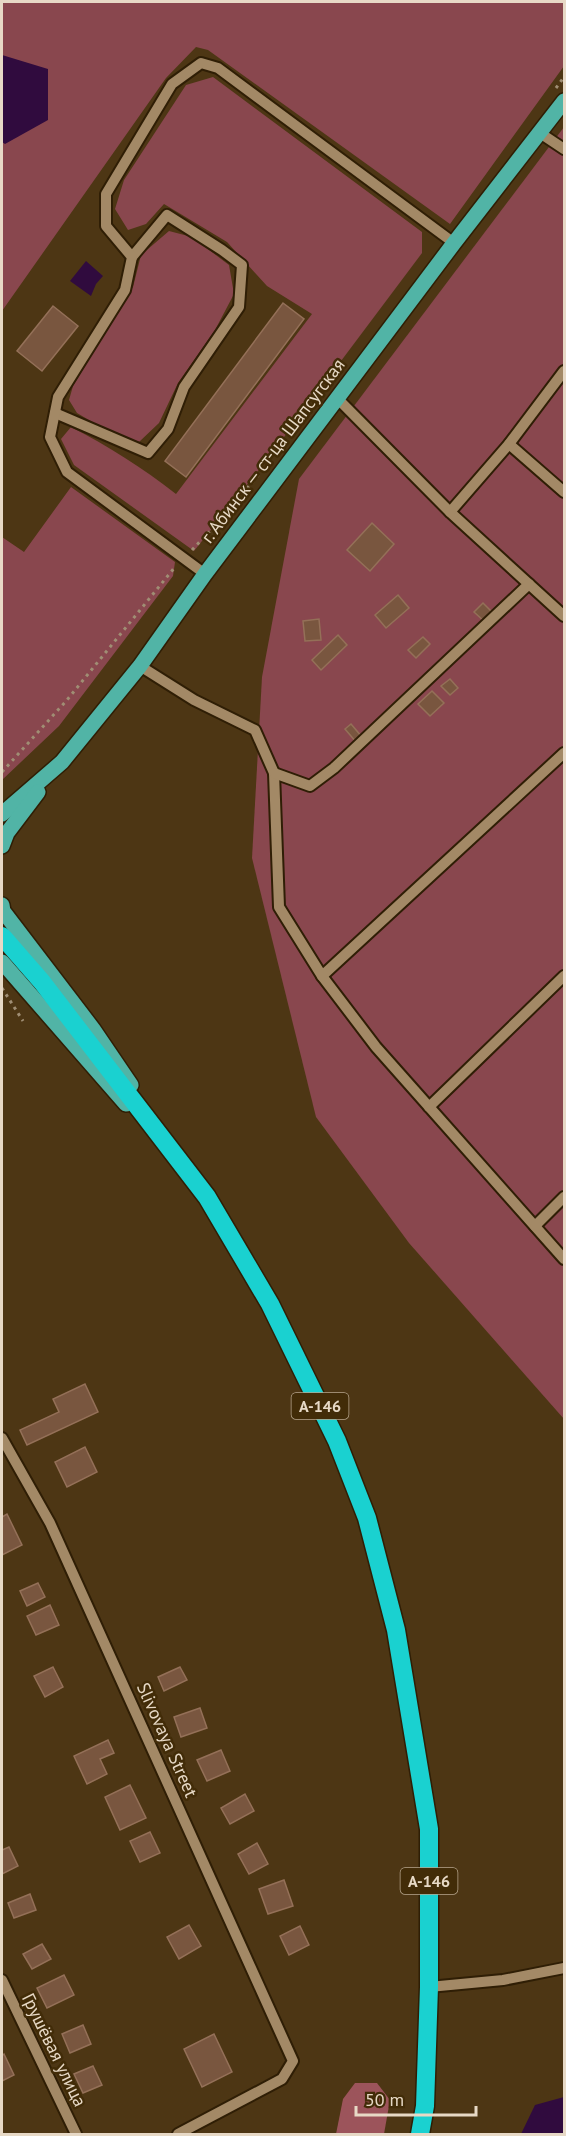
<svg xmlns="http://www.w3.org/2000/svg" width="566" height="2136" viewBox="0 0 566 2136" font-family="'PT Sans',sans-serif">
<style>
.green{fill:#89474e}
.forest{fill:#9c545b}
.water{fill:#300b3e}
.building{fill:#79563f;stroke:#947058;stroke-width:1.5}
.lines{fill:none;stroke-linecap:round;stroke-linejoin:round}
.minor-casing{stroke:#2f1e05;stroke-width:14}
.major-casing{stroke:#2f1e05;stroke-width:18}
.highway-casing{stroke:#2f1e05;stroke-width:21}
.path{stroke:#a08e74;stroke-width:3;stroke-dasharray:3 4.5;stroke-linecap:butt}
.minor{stroke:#a38966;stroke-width:10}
.major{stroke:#51b4a6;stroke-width:15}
.highway{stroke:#1ad1d0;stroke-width:18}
.labels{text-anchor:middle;stroke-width:5;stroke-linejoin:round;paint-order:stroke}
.shield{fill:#422c08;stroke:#b6a58d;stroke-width:1.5}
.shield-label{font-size:16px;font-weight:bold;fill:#e7d9c6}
.street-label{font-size:18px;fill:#e7d9c6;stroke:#422c08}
</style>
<rect width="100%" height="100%" fill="#4d3614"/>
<g class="green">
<polygon points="2,2 564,2 564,66 450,224 208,50 196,47 166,78 2,311"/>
<path d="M213,77l209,155v21l-153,204 -75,94 -120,-86 -13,-26 10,-12c37,19 72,41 105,67l136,-180 -45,-28 -40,-44 -63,-38 -18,20 -18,6 -13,-21 9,-29 62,-95z"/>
<polygon points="564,127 564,1419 409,1243 316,1117 252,858 262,677 299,479"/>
<polygon points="169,231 192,237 229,265 234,294 215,330 178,383 159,423 139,442 99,426 77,413 69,400 73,386 133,287 141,255"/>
<polygon points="71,487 175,562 173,576 59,726 2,780 2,537 24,552"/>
</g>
<polygon class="forest" points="355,2083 377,2083 390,2100 384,2134 336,2134 343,2099"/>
<g class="water">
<polygon points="2,55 48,69 48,120 5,144 2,142"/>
<polygon points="86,261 103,276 96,284 91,296 70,281"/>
<polygon points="564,2097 564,2134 521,2134 535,2105"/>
</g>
<g class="building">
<polygon points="283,303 304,319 186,477 165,461"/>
<polygon points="53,306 78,326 42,371 17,351"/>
<polygon points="372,523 394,544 370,571 347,550"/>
<polygon points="398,595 409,608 386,628 375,615"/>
<polygon points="483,603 493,613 485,622 474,612"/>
<polygon points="319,619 321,640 305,641 303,621"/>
<polygon points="338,635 347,645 321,670 312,660"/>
<polygon points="423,637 430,644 416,658 408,650"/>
<polygon points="450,679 458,688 450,695 441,686"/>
<polygon points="432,691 444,703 430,716 418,704"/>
<polygon points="351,724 362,737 356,742 345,729"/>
<polygon points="85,1384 98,1412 27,1445 20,1430 59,1412 53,1399"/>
<polygon points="85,1447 97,1472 67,1487 55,1462"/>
<polygon points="7,1514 22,1545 2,1555 2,1517"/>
<polygon points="38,1583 45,1597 27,1606 20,1591"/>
<polygon points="50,1605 59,1625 36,1635 27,1616"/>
<polygon points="53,1667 63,1687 45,1697 34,1676"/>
<polygon points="180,1667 187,1680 164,1691 158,1677"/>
<polygon points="200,1708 207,1728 181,1737 174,1717"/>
<polygon points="108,1740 114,1753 100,1759 107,1774 87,1784 74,1756"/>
<polygon points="221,1750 230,1771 207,1781 197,1760"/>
<polygon points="130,1785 146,1818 120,1830 105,1797"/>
<polygon points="245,1794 254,1811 230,1824 221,1808"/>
<polygon points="150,1832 160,1853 140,1862 130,1841"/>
<polygon points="257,1843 268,1864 249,1874 238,1854"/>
<polygon points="9,1847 18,1866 2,1874 2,1850"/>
<polygon points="284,1880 293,1906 268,1914 259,1889"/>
<polygon points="30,1894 36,1910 14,1918 8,1903"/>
<polygon points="189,1925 201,1946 179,1959 167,1937"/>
<polygon points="300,1926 309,1945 289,1955 280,1936"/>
<polygon points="42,1944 51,1959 32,1969 23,1954"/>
<polygon points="64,1975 74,1995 47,2008 37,1988"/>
<polygon points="83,2025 91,2044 70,2053 62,2034"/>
<polygon points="214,2034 232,2072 202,2087 184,2049"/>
<polygon points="4,2054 14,2075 2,2081 2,2056"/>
<polygon points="93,2066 102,2085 83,2093 74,2074"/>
</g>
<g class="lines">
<g class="minor-casing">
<g id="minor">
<polyline points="540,133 564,149"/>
<polyline points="337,398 450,512 564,616"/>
<polyline points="55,413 148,453 168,429 184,387 239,307 242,265 222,250 167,215 132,257"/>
<polyline points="509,444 564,492"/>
<polyline points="450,512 509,444 564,371"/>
<polyline points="205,574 67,472 50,437 58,397 125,290 132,257 106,226 106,194 172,84 201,63 218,68 454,243"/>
<polyline points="140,666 194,700 255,730 274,773 279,907 322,976 376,1047 564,1259"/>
<polyline points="274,773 310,786 334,768 529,584"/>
<polyline points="322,976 564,753"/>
<polyline points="429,1107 564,976"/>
<polyline points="535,1226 564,1197"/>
<polyline points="2,1438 50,1523 293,2061 282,2079 178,2134"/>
<polyline points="2,1980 76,2134"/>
<polyline points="429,1987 503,1980 564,1968"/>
</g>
</g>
<g class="major-casing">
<g id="major">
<polyline points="2,814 62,762 140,666 205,574 454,243 564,101"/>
<polyline points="2,846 7,833 38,792"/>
<polyline points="2,905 3,911 93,1029 131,1085"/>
<polyline points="2,962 126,1104"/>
</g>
</g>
<g class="highway-casing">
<polyline id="highway" points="2,936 42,982 207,1197 270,1304 337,1441 367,1518 396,1630 429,1829 429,1987 425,2106 420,2134"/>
</g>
<g class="path">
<polyline points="556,88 564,77"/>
<polyline points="192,550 225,515 259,474"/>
<polyline points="2,772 67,700 175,567"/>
<polyline points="2,988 23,1021"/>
</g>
<use href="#minor" class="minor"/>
<use href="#major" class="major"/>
<use href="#highway" class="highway"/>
</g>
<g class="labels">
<g class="shield">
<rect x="291.5" y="1393" width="57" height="26" rx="4.5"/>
<rect x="400.5" y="1868" width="57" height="26" rx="4.5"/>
</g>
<g class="shield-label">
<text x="320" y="1412">А-146</text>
<text x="429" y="1887">А-146</text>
</g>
<g class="street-label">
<text transform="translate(273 451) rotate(-53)" y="6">г. Абинск — ст-ца Шапсугская</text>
<text transform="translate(167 1740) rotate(66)" y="6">Slivovaya Street</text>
<text transform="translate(54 2050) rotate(64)" y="6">Грушёвая улица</text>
</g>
</g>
<rect width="566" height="2136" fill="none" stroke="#e7d9c6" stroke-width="6"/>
<path d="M356 2106v9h120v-9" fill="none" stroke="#e7d9c6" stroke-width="3"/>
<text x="365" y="2106" font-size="18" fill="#e7d9c6" stroke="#422c08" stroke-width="4.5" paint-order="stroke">50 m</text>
</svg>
